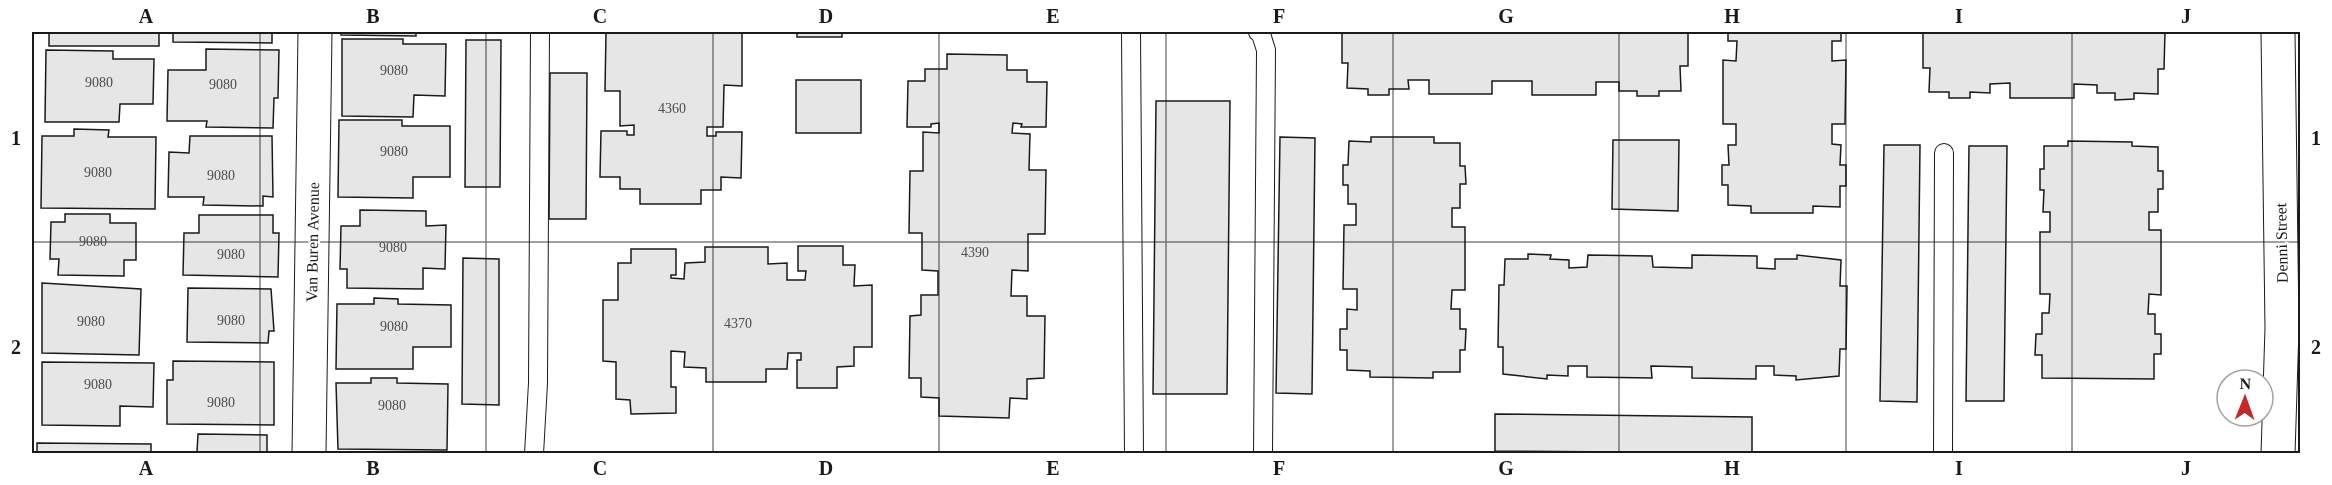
<svg xmlns="http://www.w3.org/2000/svg" width="2332" height="485" viewBox="0 0 2332 485" font-family="Georgia,serif">
<style>
.building{fill:#e6e6e6;stroke:#1a1a1a;stroke-width:1.5}
.lines{fill:none;stroke-linecap:round;stroke-linejoin:round}
.lane-casing{stroke:#1a1a1a;stroke-width:20}
.street-casing{stroke:#1a1a1a;stroke-width:35}
.secondary-casing{stroke:#1a1a1a;stroke-width:35}
.lane{stroke:#fff;stroke-width:18}
.street{stroke:#fff;stroke-width:33}
.secondary{stroke:#fff;stroke-width:33}
.grid{fill:none;stroke:#1a1a1a;stroke-width:1.5;stroke-opacity:0.55}
.labels{text-anchor:middle;stroke-width:4.5;stroke-linejoin:round;paint-order:stroke}
.number-label{font-size:14px;fill:#4d4d4d}
.street-label{font-size:16px;fill:#1a1a1a;stroke:#fff}
.neatline{fill:none;stroke:#1a1a1a;stroke-width:2}
.grid-label{font-size:20px;text-anchor:middle;font-weight:bold;fill:#1a1a1a}
</style>
<rect width="100%" height="100%" fill="#fff"/>
<g class="building">
<rect x="49" y="32" width="110" height="14"/>
<polygon points="173,32 274,32 272,32 272,43 173,42"/>
<polygon points="341,32 416,32 416,36 341,35"/>
<polygon points="606,32 742,32 742,86 724,85 723,127 707,127 707,136 716,136 716,132 742,132 741,178 721,177 721,190 701,190 701,204 640,204 640,189 620,189 620,177 600,177 601,131 627,131 627,135 634,135 634,125 620,126 620,91 605,91"/>
<rect x="797" y="32" width="45" height="5"/>
<polygon points="1342,32 1688,32 1688,66 1680,66 1681,91 1659,91 1659,96 1637,96 1637,91 1619,91 1619,82 1596,82 1596,95 1532,95 1532,81 1492,81 1492,94 1429,94 1429,80 1408,80 1409,89 1389,89 1389,95 1368,95 1368,89 1347,88 1348,63 1342,63"/>
<polygon points="1728,32 1841,32 1841,41 1832,41 1832,61 1846,60 1845,124 1832,124 1832,144 1841,145 1840,165 1846,165 1846,186 1840,186 1840,207 1813,206 1813,213 1751,213 1751,206 1728,205 1728,185 1722,185 1722,165 1729,165 1728,145 1736,145 1736,124 1723,124 1723,60 1736,61 1737,41 1728,41"/>
<polygon points="1923,32 2165,32 2164,69 2158,69 2158,94 2134,93 2134,99 2115,100 2115,93 2097,93 2097,85 2074,84 2074,98 2010,98 2010,83 1990,84 1990,93 1970,92 1970,98 1949,98 1949,92 1929,92 1930,68 1923,68"/>
<polygon points="342,39 403,39 403,44 446,44 445,96 414,95 413,117 342,116"/>
<polygon points="466,40 501,40 500,187 465,187"/>
<polygon points="206,49 279,50 278,98 274,98 273,128 206,127 207,121 167,121 168,70 206,70"/>
<polygon points="46,50 113,51 113,59 154,59 153,104 120,104 119,122 45,122"/>
<polygon points="947,54 1007,55 1007,70 1027,70 1027,82 1047,82 1046,127 1021,127 1022,124 1013,123 1012,133 1030,134 1029,170 1046,170 1045,234 1028,234 1028,271 1012,270 1011,296 1027,296 1027,316 1045,316 1044,378 1027,379 1027,399 1010,398 1009,418 939,416 939,398 921,397 921,378 909,378 910,316 921,315 921,295 938,295 938,271 922,270 922,233 909,233 910,171 923,171 923,132 939,133 939,123 931,124 931,127 907,127 908,81 925,81 925,69 947,69"/>
<polygon points="550,73 587,73 586,219 549,219"/>
<rect x="796" y="80" width="65" height="53"/>
<polygon points="1156,101 1230,101 1227,394 1153,394"/>
<polygon points="339,120 402,120 402,126 450,126 450,177 413,177 413,198 338,197"/>
<polygon points="74,129 109,130 108,137 156,137 155,209 41,208 42,136 74,136"/>
<polygon points="190,136 272,136 273,197 263,196 263,206 203,205 204,197 168,197 169,152 189,153"/>
<polygon points="1280,137 1315,138 1312,394 1276,393"/>
<polygon points="1371,137 1434,137 1434,143 1460,143 1460,166 1465,166 1466,184 1460,184 1460,208 1452,208 1452,227 1465,227 1465,290 1452,290 1451,309 1460,309 1460,329 1466,329 1465,350 1460,350 1460,372 1433,372 1433,378 1370,377 1370,371 1347,370 1347,350 1340,350 1340,329 1347,329 1347,309 1357,310 1357,289 1343,289 1344,225 1356,225 1356,204 1348,204 1348,185 1343,185 1343,165 1348,165 1349,141 1371,142"/>
<polygon points="1613,140 1679,140 1678,211 1612,209"/>
<polygon points="2068,141 2132,142 2132,146 2158,147 2158,171 2163,171 2163,189 2158,189 2158,212 2149,212 2149,230 2161,230 2161,295 2149,294 2148,314 2155,314 2155,334 2161,334 2161,354 2154,354 2154,379 2042,378 2042,355 2035,355 2036,334 2042,334 2042,313 2049,313 2050,294 2040,294 2040,232 2050,232 2050,212 2043,212 2044,190 2040,190 2040,169 2044,169 2044,146 2068,146"/>
<polygon points="1884,145 1920,145 1917,402 1880,401"/>
<polygon points="1969,146 2007,146 2004,401 1966,401"/>
<polygon points="360,210 426,211 426,226 446,225 445,269 423,268 423,289 347,288 347,269 340,269 341,226 360,226"/>
<polygon points="65,214 110,214 110,223 136,223 136,260 124,260 124,276 58,275 59,259 50,259 51,222 65,222"/>
<polygon points="199,215 273,215 273,233 279,233 278,277 183,275 184,233 199,233"/>
<polygon points="798,246 843,246 843,265 855,265 854,286 872,285 872,347 854,347 854,366 837,367 837,388 797,388 797,360 801,360 801,353 788,353 787,369 766,369 766,382 706,382 706,368 684,367 685,352 671,351 671,387 676,387 676,413 631,414 630,400 616,399 616,362 603,361 603,300 618,300 618,263 631,263 631,249 676,249 676,275 671,275 671,278 684,279 685,263 705,262 705,247 768,247 768,264 787,263 787,280 805,280 806,271 798,271"/>
<polygon points="1528,254 1551,255 1550,259 1569,260 1569,268 1587,267 1588,255 1652,256 1653,267 1692,268 1692,255 1757,256 1757,268 1775,269 1775,259 1797,259 1797,255 1841,260 1840,286 1847,286 1846,349 1840,349 1839,376 1796,380 1796,376 1774,375 1774,366 1756,366 1756,379 1692,378 1692,367 1651,366 1652,378 1587,377 1587,366 1568,366 1568,376 1547,375 1547,379 1503,374 1503,347 1498,347 1499,285 1504,285 1505,259 1528,259"/>
<polygon points="463,258 499,259 499,405 462,404"/>
<polygon points="42,283 141,289 139,355 42,353"/>
<polygon points="188,288 271,289 274,331 269,331 268,343 187,342"/>
<polygon points="374,298 398,299 398,304 451,305 451,347 413,347 413,369 336,369 337,304 374,304"/>
<polygon points="173,361 274,362 274,425 167,424 167,380 173,380"/>
<polygon points="42,362 154,363 153,407 120,406 120,426 42,425"/>
<polygon points="371,378 397,378 397,383 448,384 447,450 338,449 336,383 371,383"/>
<polygon points="1495,414 1752,417 1752,453 1495,451"/>
<polygon points="198,434 267,435 267,454 176,454 197,452"/>
<polygon points="37,443 151,444 151,454 37,454"/>
</g>
<g class="lines">
<g class="lane-casing">
<g id="lane">
<polyline points="1131,32 1134,454"/>
<polyline points="1258,32 1261,34 1266,50 1263,454"/>
<polyline points="534,454 538,383 540,32"/>
<polyline points="1943,454 1944,153"/>
</g>
</g>
<g class="street-casing">
<polyline id="street" points="309,454 315,32"/>
</g>
<g class="secondary-casing">
<polyline id="secondary" points="2278,454 2282,328 2278,32"/>
</g>
<use href="#lane" class="lane"/>
<use href="#street" class="street"/>
<use href="#secondary" class="secondary"/>
</g>
<path class="grid" d="M260,32v422M486,32v422M713,32v422M939,32v422M1166,32v422M1393,32v422M1619,32v422M1846,32v422M2072,32v422M32,242h2268"/>
<g class="labels">
<g class="number-label">
<text x="394" y="75">9080</text>
<text x="99" y="87">9080</text>
<text x="223" y="89">9080</text>
<text x="672" y="113">4360</text>
<text x="394" y="156">9080</text>
<text x="98" y="177">9080</text>
<text x="221" y="180">9080</text>
<text x="93" y="246">9080</text>
<text x="393" y="252">9080</text>
<text x="975" y="257">4390</text>
<text x="231" y="259">9080</text>
<text x="231" y="325">9080</text>
<text x="91" y="326">9080</text>
<text x="738" y="328">4370</text>
<text x="394" y="331">9080</text>
<text x="98" y="389">9080</text>
<text x="221" y="407">9080</text>
<text x="392" y="410">9080</text>
</g>
<g class="street-label">
<text transform="translate(312 242) rotate(-89)" y="6">Van Buren Avenue</text>
<text transform="translate(2281 243) rotate(-91)" y="6">Denni Street</text>
</g>
</g>
<rect width="2332" height="485" fill="none" stroke="#ffffff" stroke-width="66"/>
<g transform="translate(2245 398) rotate(1)"><circle r="28" fill="#ffffff" stroke="#a3a3a3" stroke-width="1.5"/>
<path d="M0-4.5L10 22L0 15L-10 22Z" fill="#c62828"/>
<text y="-9" font-size="16" font-weight="bold" text-anchor="middle" fill="#1a1a1a">N</text>
</g>
<rect x="33" y="33" width="2266" height="419" class="neatline"/>
<g class="grid-label">
<text x="146" y="23">A</text>
<text x="373" y="23">B</text>
<text x="600" y="23">C</text>
<text x="826" y="23">D</text>
<text x="1053" y="23">E</text>
<text x="1279" y="23">F</text>
<text x="1506" y="23">G</text>
<text x="1732" y="23">H</text>
<text x="1959" y="23">I</text>
<text x="2186" y="23">J</text>
<text x="16" y="145">1</text>
<text x="2316" y="145">1</text>
<text x="16" y="354">2</text>
<text x="2316" y="354">2</text>
<text x="146" y="475">A</text>
<text x="373" y="475">B</text>
<text x="600" y="475">C</text>
<text x="826" y="475">D</text>
<text x="1053" y="475">E</text>
<text x="1279" y="475">F</text>
<text x="1506" y="475">G</text>
<text x="1732" y="475">H</text>
<text x="1959" y="475">I</text>
<text x="2186" y="475">J</text>
</g>
</svg>
